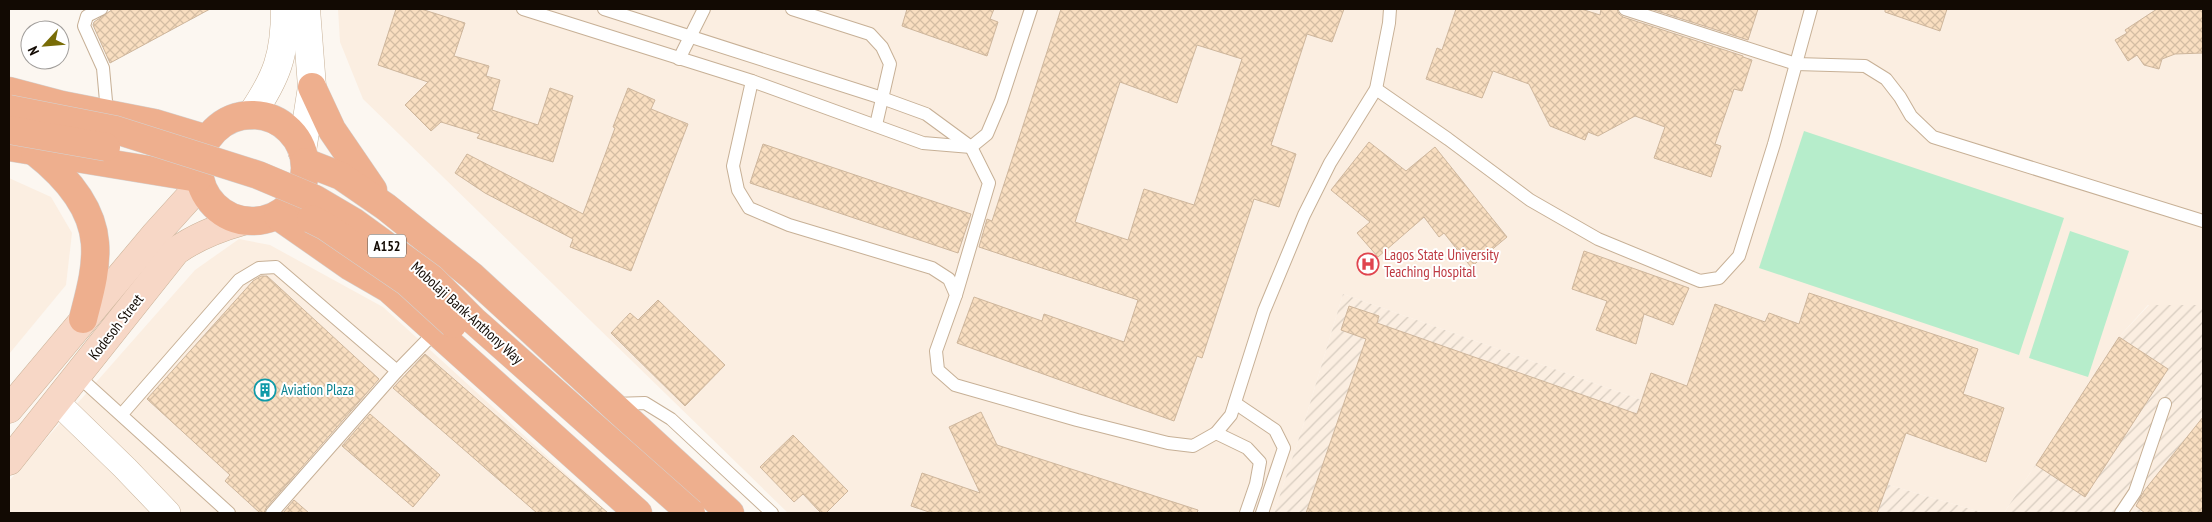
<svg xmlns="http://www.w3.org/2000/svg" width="2212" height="522" viewBox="0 0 2212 522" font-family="'PT Sans Narrow',sans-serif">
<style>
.built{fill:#fbeee1}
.industrial{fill:url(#industrial-furrows)}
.pitch{fill:#b6edcb}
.building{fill:url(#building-cross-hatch);stroke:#ceb69c;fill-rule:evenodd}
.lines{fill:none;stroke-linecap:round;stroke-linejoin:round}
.service-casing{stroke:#c7b096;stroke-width:14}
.minor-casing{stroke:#c7b096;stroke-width:26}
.tertiary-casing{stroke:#c7b096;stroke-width:29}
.secondary-casing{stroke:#c7b096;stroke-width:29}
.primary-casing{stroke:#d4d3d2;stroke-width:29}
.service{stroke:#fff;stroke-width:12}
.minor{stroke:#fff;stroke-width:25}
.tertiary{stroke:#fff;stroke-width:28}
.secondary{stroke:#f7d7c6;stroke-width:28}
.primary{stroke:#eeaf8e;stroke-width:28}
.primary-bridge-casing{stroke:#d4d3d2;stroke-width:29;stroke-linecap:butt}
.primary-bridge{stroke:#eeaf8e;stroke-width:28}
.labels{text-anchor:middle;stroke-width:4;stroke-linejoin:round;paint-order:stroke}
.shield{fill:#fff;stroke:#59544f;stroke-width:1}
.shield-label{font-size:14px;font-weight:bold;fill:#120a03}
.health-label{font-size:15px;fill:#be3a42;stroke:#fff;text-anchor:start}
.street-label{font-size:15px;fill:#120a03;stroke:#fff}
.culture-label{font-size:15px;fill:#0d838f;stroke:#fff;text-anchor:start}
</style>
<defs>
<pattern id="industrial-furrows" width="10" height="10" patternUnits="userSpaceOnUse" patternTransform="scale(1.25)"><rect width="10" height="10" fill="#fbeee1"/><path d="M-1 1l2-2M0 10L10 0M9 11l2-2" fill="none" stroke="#d6cbbf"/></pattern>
<pattern id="building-cross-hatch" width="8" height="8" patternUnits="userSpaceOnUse" patternTransform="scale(1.25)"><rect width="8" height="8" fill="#f9dec0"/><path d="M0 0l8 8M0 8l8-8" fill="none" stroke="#d4bda3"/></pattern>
</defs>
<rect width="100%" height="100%" fill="#fcf7f1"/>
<g class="built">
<polygon points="338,9 2203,9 2203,305 2148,305 2119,337 2004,513 1984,513 1848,473 1343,294 1305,420 1274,513 788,513 363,99 340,42"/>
<polygon points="9,178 51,197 72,233 66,285 9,354"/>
<polygon points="239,239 270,245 383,307 609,513 9,513 9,481 195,270"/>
</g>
<g class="industrial">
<polygon points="1343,294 1848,473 1984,513 1274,513 1305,420"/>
<polygon points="2149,305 2203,305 2203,513 2004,513 2119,337"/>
</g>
<g class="pitch">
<polygon points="1804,131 2064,218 2019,355 1759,268"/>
<polygon points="2070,231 2129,251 2088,377 2029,358"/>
</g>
<g class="building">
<polygon points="113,9 210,9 110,63 93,25 94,22"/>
<polygon points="396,9 421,9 465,23 454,56 489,66 486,76 500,80 492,110 538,125 550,88 573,96 553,162 477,138 480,134 441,122 431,131 405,105 428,82 378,65"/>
<polygon points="907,9 994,9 990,19 998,22 987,56 902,26"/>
<path d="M1061,9h283l-12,33 -25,-8 -36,111 25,9 -17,53 -25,-8 -52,159 -5,-2 -23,65 -217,-78 17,-46 68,24 2,-7 80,28 14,-42 -159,-53 8,-28 5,2zM1197,45l45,14 -48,146 -50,-16 -16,51 -53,-18 45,-140 57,21z"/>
<polygon points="1456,9 1581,9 1600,15 1601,9 1617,9 1619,14 1623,17 1743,56 1743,57 1752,60 1742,91 1734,89 1715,144 1721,146 1711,177 1654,158 1665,127 1635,116 1598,136 1588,132 1585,140 1550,126 1529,84 1493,71 1482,98 1426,79 1437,48 1442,50"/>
<polygon points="1651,9 1758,9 1748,40"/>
<polygon points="1885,9 1947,9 1940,31 1885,12"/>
<polygon points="2157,9 2203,9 2203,53 2175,54 2162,59 2159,69 2144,65 2137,55 2128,61 2115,40 2127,33 2125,30"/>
<polygon points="628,88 655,100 651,109 688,124 631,271 570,247 573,239 485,193 455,173 467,154 583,214 615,128 613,127"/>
<polygon points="1369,142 1406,171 1435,147 1507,237 1471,267 1444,233 1439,237 1424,217 1378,257 1357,233 1370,222 1331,190"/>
<polygon points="763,144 971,214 958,253 750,183"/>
<polygon points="1584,251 1689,288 1673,325 1644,314 1636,344 1596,330 1607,301 1572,289"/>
<polygon points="261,276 267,276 379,379 266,508 264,513 260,513 225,481 230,475 147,399 253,281"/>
<polygon points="1809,293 1978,349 1963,394 2004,408 1986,462 1906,433 1877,513 1306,513 1366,339 1341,330 1349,306 1379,316 1377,323 1637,414 1651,373 1687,386 1715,304 1765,322 1769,313 1799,324"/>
<polygon points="658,300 725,365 685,406 611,333 630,313 638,320"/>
<polygon points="2119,337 2168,369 2085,497 2036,465"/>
<polygon points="425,354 608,513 537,513 393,388"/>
<polygon points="981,412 997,445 1198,510 1197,513 932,513 911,506 922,473 980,493 949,427"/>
<polygon points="370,414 440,475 413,507 342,446"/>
<polygon points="2203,417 2203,513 2145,513 2136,506 2144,491"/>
<polygon points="793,435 848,491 826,513 821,513 803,494 794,502 760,467"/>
<polygon points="294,500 309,513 283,513"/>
</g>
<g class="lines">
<g class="service-casing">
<g id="service">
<polyline points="101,9 87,16 84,26 103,68 107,112"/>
<polyline points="523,9 752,81 923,143 971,147 987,134 1001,101 1031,9"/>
<polyline points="604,9 882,98 926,114 971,147 989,183 956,295"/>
<polyline points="792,9 870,34 882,47 890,64 876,125"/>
<polyline points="1625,9 1796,64 1865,66 1886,79 1900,97 1911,116 1933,137 2203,221"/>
<polyline points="679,59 704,9"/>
<polyline points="752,81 733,166 738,190 749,208 789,225 932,268 949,279 956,295 936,351 938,370 955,385 1077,420 1168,443 1193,446 1216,433 1231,415 1264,311 1304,215 1330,163 1376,89 1389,23 1390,9"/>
<polyline points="1376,89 1448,139 1530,200 1598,239 1700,281 1719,278 1739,256 1774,144 1811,9"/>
<polyline points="78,376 229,513"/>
<polyline points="1235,403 1275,430 1284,448 1262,513"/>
<polyline points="613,404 645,403 671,419 772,513"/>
<polyline points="122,414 239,280 259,268 276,267 397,371"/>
<polyline points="1216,433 1247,448 1260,462 1256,484 1246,513"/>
<polyline points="272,513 397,371 436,331"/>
<polyline points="2121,513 2135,492 2165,404"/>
</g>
</g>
<g class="minor-casing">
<polyline id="minor" points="57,402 125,468 168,513"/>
</g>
<g class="tertiary-casing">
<g id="tertiary">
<path d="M251,115c26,-38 34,-60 34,-106"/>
<polyline points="302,151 312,87 306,9"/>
</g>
</g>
<g class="secondary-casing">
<g id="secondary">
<polyline points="9,409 154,236 201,184"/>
<path d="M9,461l167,-210c21,-15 42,-23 67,-30"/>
</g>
</g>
<g class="primary-casing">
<g id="primary">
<polyline points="312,87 332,130 373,190"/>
<polyline points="9,91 62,105 154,123 207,139"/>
<circle cx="252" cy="168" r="53"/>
<polyline points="9,147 198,178"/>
<path d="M35,152c28,22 57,53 60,91 2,26 -6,52 -12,76"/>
<polyline points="305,162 341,176 386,207 472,276 730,513"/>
<polyline points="278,216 351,267 389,289 638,513"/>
</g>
</g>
<use href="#service" class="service"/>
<use href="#minor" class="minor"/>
<use href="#tertiary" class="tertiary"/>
<use href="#secondary" class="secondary"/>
<use href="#primary" class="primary"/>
<g class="primary-bridge-casing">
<g id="primary-bridge">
<polyline points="9,109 116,130 258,175 315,199 354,222 431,278 473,320 691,513"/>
<polyline points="9,130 106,147"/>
<polyline points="311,219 325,226 407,282 453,324"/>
</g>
</g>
<use href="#primary-bridge" class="primary-bridge"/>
</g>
<defs>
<g id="hospital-ring" transform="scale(1.125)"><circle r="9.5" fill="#fff" stroke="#e0444e" stroke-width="1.5"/><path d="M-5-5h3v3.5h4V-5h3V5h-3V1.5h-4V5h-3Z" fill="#e0444e"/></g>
<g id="building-ring" transform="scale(1.125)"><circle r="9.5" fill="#fff" stroke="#0f9aa8" stroke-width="1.5"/><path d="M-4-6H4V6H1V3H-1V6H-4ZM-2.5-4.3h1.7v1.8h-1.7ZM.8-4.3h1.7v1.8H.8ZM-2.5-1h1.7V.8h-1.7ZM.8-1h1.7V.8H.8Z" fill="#0f9aa8"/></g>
</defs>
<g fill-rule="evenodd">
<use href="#hospital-ring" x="1368" y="264"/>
<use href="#building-ring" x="265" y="390"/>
</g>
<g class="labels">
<rect class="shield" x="368" y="234.5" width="38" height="23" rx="4"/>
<g class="shield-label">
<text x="387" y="251">A152</text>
</g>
<g class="health-label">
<text x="1384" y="260">Lagos State University<tspan x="1384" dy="17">Teaching Hospital</tspan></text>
</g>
<g class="street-label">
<text transform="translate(467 313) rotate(42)" y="5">Mobolaji Bank-Anthony Way</text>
<text transform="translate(116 327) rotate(-52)" y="5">Kodesoh Street</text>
</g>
<g class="culture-label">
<text x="281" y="395">Aviation Plaza</text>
</g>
</g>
<rect width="2212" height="522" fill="none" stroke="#120a03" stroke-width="20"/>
<g transform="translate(45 45) rotate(244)"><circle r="24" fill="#ffffff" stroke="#a09d9a"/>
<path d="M0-4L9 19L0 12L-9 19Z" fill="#786c06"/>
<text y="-8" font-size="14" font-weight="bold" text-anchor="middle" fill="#120a03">N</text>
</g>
</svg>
